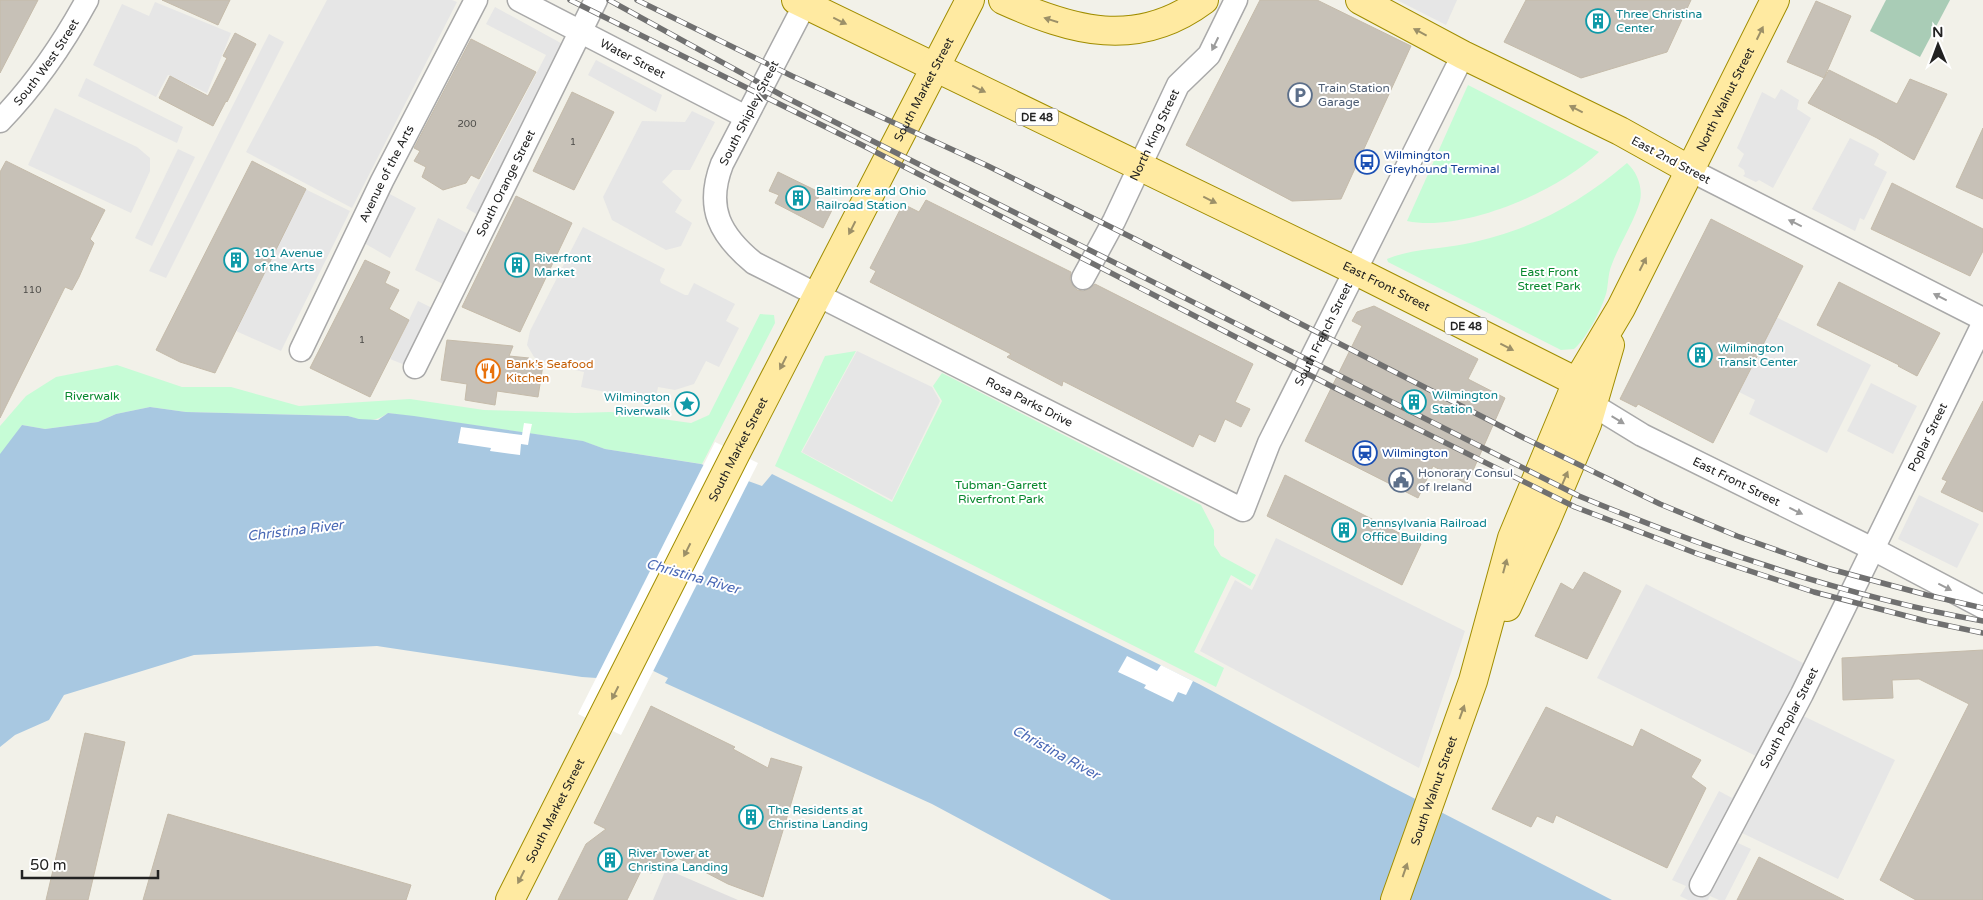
<svg xmlns="http://www.w3.org/2000/svg" width="1983" height="900" viewBox="0 0 1983 900" font-family="'Varela Round',sans-serif">
<style>
.residential{fill:#e0dfdf}
.cemetery{fill:#a9ccb6}
.park{fill:#c6fcd6}
.parking{fill:#e6e6e6}
.water{fill:#a8c8e1}
.pier{fill:#fff}
.building{fill:#c7c1b7;stroke:#c5bbaa}
.lines{fill:none;stroke-linecap:round;stroke-linejoin:round}
.minor-casing{stroke:#a9a9a9;stroke-width:25}
.major-casing{stroke:#a08d00;stroke-width:30}
.minor{stroke:#fff;stroke-width:22}
.major{stroke:#ffeaa1;stroke-width:28}
.rail-casing{stroke:#707070;stroke-width:5.5}
.rail{stroke:#fff;stroke-width:4;stroke-dasharray:11;stroke-linecap:butt}
.oneway{fill:#9c9068}
.oneway2{fill:#9c9c9c}
.labels{text-anchor:middle;stroke-width:4;stroke-linejoin:round;paint-order:stroke}
.number-label{font-size:10px;fill:#4b4a47}
.shield{fill:#fff;stroke:#646464;stroke-width:1}
.shield-label{font-size:11px;font-weight:bold;fill:#222}
.culture-label{font-size:12px;fill:#0d838f;stroke:#fff;text-anchor:start}
.street-label{font-size:12px;fill:#222;stroke:#fff}
.service-label{font-size:12px;fill:#4e5e75;stroke:#fff;text-anchor:start}
.transit-label{font-size:12px;fill:#164399;stroke:#fff;text-anchor:start}
.park-label{font-size:12px;fill:#08882e;stroke:#fff}
.food-label{font-size:12px;fill:#c56008;stroke:#fff;text-anchor:start}
.water-label{font-size:14px;font-style:italic;fill:#4a69b6;stroke:#fff}
</style>
<rect width="100%" height="100%" fill="#f2f1e9"/>
<polygon class="residential" points="666,869 738,900 653,900"/>
<polygon class="cemetery" points="1886,0 1950,0 1920,57 1870,31"/>
<g class="park">
<path d="M1468,85l131,67c-40,39 -136,81 -192,69z"/>
<path d="M1627,163c10,9 16,24 13,38 -5,19 -21,44 -28,63 -5,11 -3,23 -7,33 -5,15 -19,42 -31,52l-13,1 -173,-88 -1,-3c23,-10 53,-10 78,-15 66,-14 111,-38 162,-81z"/>
<path d="M760,314l14,1 1,8 -73,141 -97,-15 -23,-8 -194,-28c-14,10 -24,8 -40,3l-162,-4 -36,-5 -34,7 -18,8 -53,7 -23,-4 -22,34v-33l26,-30 30,-19 61,-12 65,22h49l68,19 111,-7 74,11 91,3 36,-1 80,11 18,-8z"/>
<polygon points="856,351 801,452 892,502 942,401 933,386 942,373 1201,505 1214,530 1214,545 1221,556 1256,575 1250,586 1231,575 1194,652 1224,668 1216,687 775,466 825,356"/>
</g>
<g class="parking">
<polygon points="327,0 452,0 457,2 352,208 246,152"/>
<polygon points="1397,0 1457,0 1446,25"/>
<polygon points="155,2 231,33 207,93 168,75 156,97 93,65 122,4 149,16"/>
<polygon points="495,7 568,47 485,219 466,208 546,55 486,24"/>
<polygon points="269,34 284,42 166,278 149,271"/>
<polygon points="596,60 662,95 656,112 588,75"/>
<polygon points="86,78 183,127 177,143 78,96"/>
<polygon points="1781,89 1799,100 1797,109 1811,118 1773,188 1759,180 1756,182 1743,176 1745,174 1744,170 1738,166 1744,154 1737,148 1762,92 1775,99"/>
<polygon points="55,108 137,147 150,158 150,171 131,213 28,165"/>
<polygon points="692,111 715,122 690,170 673,170 662,182 682,200 675,212 692,223 681,246 666,250 612,220 603,197 642,121 685,122"/>
<polygon points="1850,138 1874,150 1879,154 1874,165 1887,172 1864,220 1860,218 1855,231 1812,209"/>
<polygon points="178,149 195,157 152,246 135,238"/>
<polygon points="305,189 350,211 281,351 236,331"/>
<polygon points="386,192 416,208 390,258 364,243"/>
<polygon points="438,218 468,234 443,284 415,270"/>
<polygon points="583,227 665,269 660,280 661,283 685,295 688,295 694,283 735,304 726,321 739,328 719,367 706,361 694,384 675,390 658,387 655,402 581,387 584,372 545,363 534,357 527,345 530,331"/>
<polygon points="418,301 432,308 405,365 390,359"/>
<polygon points="1776,317 1871,365 1827,453 1749,414 1755,400 1739,392"/>
<polygon points="857,351 932,387 940,401 892,500 802,452"/>
<polygon points="1871,383 1917,406 1893,454 1847,431"/>
<polygon points="1919,495 1979,524 1957,568 1898,539"/>
<polygon points="1276,538 1465,631 1419,768 1200,651 1235,580 1252,590"/>
<polygon points="1646,584 1805,664 1756,756 1597,678"/>
<polygon points="1795,712 1895,760 1838,879 1742,833 1738,843 1751,849 1725,900 1719,900 1710,896 1708,900 1688,900 1680,896 1686,886 1672,880 1719,791 1732,798 1743,779 1760,784"/>
</g>
<polygon class="water" points="150,407 186,412 348,416 359,419 378,420 388,413 414,416 583,441 605,449 701,464 762,486 772,474 1199,684 1392,787 1612,900 1111,900 932,804 665,683 668,678 612,651 597,678 582,677 377,646 194,655 64,695 49,720 15,735 0,747 0,454 22,425 45,429 98,422 116,414"/>
<g class="pier">
<polygon points="524,423 532,424 530,433 528,445 521,444 520,455 490,451 491,448 458,443 461,427 522,435"/>
<polygon points="715,442 758,463 621,735 578,714"/>
<polygon points="1127,656 1157,671 1161,665 1193,681 1186,695 1178,692 1173,702 1144,688 1146,685 1118,672"/>
</g>
<g class="building">
<polygon points="0,0 38,0 0,73"/>
<polygon points="162,0 230,0 218,25"/>
<polygon points="1260,0 1317,0 1411,46 1341,199 1292,201 1186,145"/>
<polygon points="1526,0 1691,0 1667,52 1581,78 1504,42"/>
<polygon points="1816,1 1851,16 1824,78 1829,70 1897,104 1910,79 1947,94 1914,160 1877,138 1808,103 1824,78 1787,62"/>
<polygon points="235,33 256,44 227,102 226,101 213,126 159,98 170,76 208,96 227,58 223,56"/>
<polygon points="471,39 536,72 479,179 471,175 466,183 443,190 422,177 426,167 414,161 420,151 414,148"/>
<polygon points="572,92 614,112 574,190 533,171"/>
<polygon points="1983,128 1983,199 1956,187"/>
<polygon points="6,161 105,210 90,239 94,243 79,277 72,290 65,287 0,418 0,172"/>
<polygon points="252,161 306,189 215,373 180,362 156,350"/>
<polygon points="778,172 821,193 816,202 832,210 823,228 775,203 779,195 769,191"/>
<polygon points="1892,183 1983,229 1983,251 1970,276 1871,229"/>
<polygon points="516,196 572,223 520,332 462,307"/>
<polygon points="926,200 1071,272 1070,279 1072,284 1077,290 1083,291 1089,289 1095,284 1253,364 1235,402 1250,409 1241,427 1225,419 1215,442 1199,434 1193,447 1063,381 1062,386 1007,357 1011,354 870,282 876,271 870,268 903,204 919,212"/>
<polygon points="1711,219 1803,266 1713,443 1638,404 1636,407 1620,399"/>
<polygon points="365,260 390,272 385,283 399,290 389,309 409,320 370,397 310,368"/>
<polygon points="1839,282 1940,333 1917,376 1898,366 1899,365 1817,325"/>
<polygon points="1374,306 1478,359 1468,379 1505,398 1467,484 1433,466 1418,498 1305,441 1362,326 1352,321 1357,312"/>
<polygon points="447,340 513,346 509,356 529,358 529,363 543,365 538,397 497,391 495,405 465,400 467,384 441,380"/>
<polygon points="1983,401 1983,512 1941,492 1947,481 1942,479"/>
<polygon points="1285,475 1421,544 1402,585 1267,516"/>
<polygon points="1584,572 1621,591 1587,659 1535,636 1561,583 1573,590"/>
<polygon points="1983,650 1983,900 1916,900 1880,880 1969,704 1919,679 1892,680 1893,698 1843,700 1842,658"/>
<polygon points="651,706 735,747 733,749 768,768 771,758 802,767 763,897 728,884 678,858 651,873 642,869 627,900 558,900 586,844 606,829 594,823"/>
<polygon points="1546,707 1633,747 1641,729 1701,760 1691,777 1706,788 1667,868 1556,815 1553,823 1537,816 1531,827 1492,809"/>
<polygon points="85,733 125,742 88,900 46,900"/>
<polygon points="168,814 411,885 406,900 143,900"/>
<polygon points="1759,857 1844,900 1737,900"/>
</g>
<g class="lines">
<g class="minor-casing">
<g id="minor">
<path id="s1" d="M519,0l227,117"/>
<path id="s2" d="M805,4l-83,160c-17,44 -2,71 32,99l489,247 26,-67 194,-388"/>
<path id="s3" d="M0,121c35,-36 63,-77 87,-121"/>
<polyline points="1690,170 1983,319"/>
<path id="s4" d="M1083,278l31,-57 64,-136 31,-30 27,-55"/>
<path id="s5" d="M301,350l81,-169 94,-181"/>
<path id="s6" d="M415,367l181,-367"/>
<path id="s7" d="M1583,391l10,14 49,30 231,114 110,58"/>
<path id="s8" d="M1701,885l101,-191 181,-370"/>
</g>
</g>
<g class="major-casing">
<g id="major">
<path id="s9" d="M796,0l558,270 223,112"/>
<path d="M1003,0c69,31 134,50 201,0"/>
<polyline points="1360,0 1463,55 1620,131 1690,170"/>
<polyline points="1507,607 1546,521 1587,424 1610,345"/>
<path id="s10" d="M510,900l226,-447 234,-453"/>
<path id="s11" d="M1395,900l78,-219 39,-143 65,-156 44,-74 154,-308"/>
</g>
</g>
<use href="#minor" class="minor"/>
<use href="#major" class="major"/>
<g class="rail-casing">
<g id="rail">
<polyline points="570,0 860,144 1331,386 1575,507 1698,554 1814,592 1926,621 1983,633"/>
<path d="M609,0l176,97 794,399c130,54 265,100 404,125"/>
<polyline points="637,0 792,76 988,166 1135,239 1522,437 1660,504 1737,536 1830,569 1927,595 1983,608"/>
</g>
</g>
<use href="#rail" class="rail"/>
</g>
<defs><path id="oneway-solid" d="M-6-.8H1V-3.2L6.5 0L1 3.2V.8H-6Z" transform="scale(1.25)"/></defs>
<g class="oneway">
<use href="#oneway-solid" transform="translate(1051 20) rotate(-163)"/>
<use href="#oneway-solid" transform="translate(840 21) rotate(26)"/>
<use href="#oneway-solid" transform="translate(1420 32) rotate(-152)"/>
<use href="#oneway-solid" transform="translate(1760 33) rotate(-64)"/>
<use href="#oneway-solid" transform="translate(979 89) rotate(26)"/>
<use href="#oneway-solid" transform="translate(1576 109) rotate(-153)"/>
<use href="#oneway-solid" transform="translate(1210 200) rotate(26)"/>
<use href="#oneway-solid" transform="translate(852 228) rotate(117)"/>
<use href="#oneway-solid" transform="translate(1643 264) rotate(-63)"/>
<use href="#oneway-solid" transform="translate(1507 347) rotate(27)"/>
<use href="#oneway-solid" transform="translate(783 363) rotate(117)"/>
<use href="#oneway-solid" transform="translate(1565 478) rotate(-67)"/>
<use href="#oneway-solid" transform="translate(687 550) rotate(117)"/>
<use href="#oneway-solid" transform="translate(1505 566) rotate(-75)"/>
<use href="#oneway-solid" transform="translate(615 693) rotate(117)"/>
<use href="#oneway-solid" transform="translate(1462 712) rotate(-70)"/>
<use href="#oneway-solid" transform="translate(1405 870) rotate(-71)"/>
<use href="#oneway-solid" transform="translate(521 877) rotate(117)"/>
</g>
<g class="oneway2">
<use href="#oneway-solid" transform="translate(1215 44) rotate(116)"/>
<use href="#oneway-solid" transform="translate(1795 223) rotate(-154)"/>
<use href="#oneway-solid" transform="translate(1940 297) rotate(-153)"/>
<use href="#oneway-solid" transform="translate(1618 420) rotate(31)"/>
<use href="#oneway-solid" transform="translate(1796 511) rotate(26)"/>
<use href="#oneway-solid" transform="translate(1945 587) rotate(27)"/>
</g>
<defs>
<g id="building-ring" transform="scale(1.25)"><circle r="9.5" fill="#fff" stroke="#0f9aa8" stroke-width="1.5"/><path d="M-4-6H4V6H1V3H-1V6H-4ZM-2.5-4.3h1.7v1.8h-1.7ZM.8-4.3h1.7v1.8H.8ZM-2.5-1h1.7V.8h-1.7ZM.8-1h1.7V.8H.8Z" fill="#0f9aa8"/></g>
<g id="parking-ring" transform="scale(1.25)"><circle r="9.5" fill="#fff" stroke="#5c6f8a" stroke-width="1.5"/><path d="M-3.5-5.5H1a3.5 3.5 0 0 1 0 7H-1V5.5H-3.5ZM-1-3.4V-.6H.8a1.4 1.4 0 0 0 0-2.8Z" fill="#5c6f8a"/></g>
<g id="bus-ring" transform="scale(1.25)"><circle r="9.5" fill="#fff" stroke="#1a4fb4" stroke-width="1.5"/><path d="M-5-6H5V4H4V6H2V4H-2V6H-4V4H-5ZM-3.5-4V0h7V-4ZM-3.5 1.2v1.5H-2V1.2ZM2 1.2v1.5H3.5V1.2Z" fill="#1a4fb4"/></g>
<g id="restaurant-ring" transform="scale(1.25)"><circle r="9.5" fill="#fff" stroke="#e8710a" stroke-width="1.5"/><path d="M-5-6h1v4h1v-4h1v4h1v-4h1v5L-1.5 .5V6h-2V.5L-5-1ZM5-6V6H3V1.5H1.5Q1.5-4 5-6Z" fill="#e8710a"/></g>
<g id="sight-ring" transform="scale(1.25)"><circle r="9.5" fill="#fff" stroke="#0f9aa8" stroke-width="1.5"/><path d="M0-6L1.8-2.2L6-1.7L2.9 1.2L3.7 5.4L0 3.3L-3.7 5.4L-2.9 1.2L-6-1.7L-1.8-2.2Z" fill="#0f9aa8"/></g>
<g id="station-ring" transform="scale(1.25)"><circle r="9.5" fill="#fff" stroke="#1a4fb4" stroke-width="1.5"/><path d="M-3-6H3Q5-6 5-4V2Q5 4 3 4L4.5 6H3L1.5 4h-3L-3 6H-4.5L-3 4Q-5 4-5 2V-4Q-5-6-3-6ZM-3.5-4v3h7v-3ZM-3.5 1v1.5H-2V1ZM2 1v1.5H3.5V1Z" fill="#1a4fb4"/></g>
<g id="civic-ring" transform="scale(1.25)"><circle r="9.5" fill="#fff" stroke="#5c6f8a" stroke-width="1.5"/><path d="M-.6-6.5H3V-4.5H.6V-3L4-1V1h2V6H-6V1h2V-1L-.6-3ZM-1.2 2.5V6h2.4V2.5Z" fill="#5c6f8a"/></g>
</defs>
<g fill-rule="evenodd">
<use href="#building-ring" x="1598" y="21"/>
<use href="#parking-ring" x="1300" y="95"/>
<use href="#bus-ring" x="1367" y="162"/>
<use href="#building-ring" x="798" y="198"/>
<use href="#building-ring" x="236" y="260"/>
<use href="#building-ring" x="517" y="265"/>
<use href="#building-ring" x="1700" y="355"/>
<use href="#restaurant-ring" x="488" y="371"/>
<use href="#building-ring" x="1414" y="402"/>
<use href="#sight-ring" x="687" y="404"/>
<use href="#station-ring" x="1365" y="453"/>
<use href="#civic-ring" x="1401" y="480"/>
<use href="#building-ring" x="1344" y="530"/>
<use href="#building-ring" x="751" y="817"/>
<use href="#building-ring" x="610" y="860"/>
</g>
<g class="labels">
<g class="number-label">
<text x="467" y="127">200</text>
<text x="573" y="145">1</text>
<text x="32" y="293">110</text>
<text x="362" y="343">1</text>
</g>
<g class="shield">
<rect x="1016" y="108.5" width="42" height="17" rx="4"/>
<rect x="1445" y="317.5" width="42" height="17" rx="4"/>
</g>
<g class="shield-label">
<text x="1037" y="121">DE 48</text>
<text x="1466" y="330">DE 48</text>
</g>
<g class="culture-label">
<text x="1616" y="18">Three Christina<tspan x="1616" dy="14">Center</tspan></text>
<text x="816" y="195">Baltimore and Ohio<tspan x="816" dy="14">Railroad Station</tspan></text>
<text x="254" y="257">101 Avenue<tspan x="254" dy="14">of the Arts</tspan></text>
<text x="534" y="262">Riverfront<tspan x="534" dy="14">Market</tspan></text>
<text x="1718" y="352">Wilmington<tspan x="1718" dy="14">Transit Center</tspan></text>
<text x="1432" y="399">Wilmington<tspan x="1432" dy="14">Station</tspan></text>
<text x="670" y="401" text-anchor="end">Wilmington<tspan x="670" dy="14">Riverwalk</tspan></text>
<text x="1362" y="527">Pennsylvania Railroad<tspan x="1362" dy="14">Office Building</tspan></text>
<text x="768" y="814">The Residents at<tspan x="768" dy="14">Christina Landing</tspan></text>
<text x="628" y="857">River Tower at<tspan x="628" dy="14">Christina Landing</tspan></text>
</g>
<g class="street-label">
<text dy="4" stroke="none"><textPath href="#s1" startOffset="128">Water Street</textPath></text>
<text dy="4" stroke="none"><textPath href="#s3" startOffset="75">South West Street</textPath></text>
<text dy="4" stroke="none"><textPath href="#s10" startOffset="910">South Market Street</textPath></text>
<text dy="4" stroke="none"><textPath href="#s11" startOffset="869">North Walnut Street</textPath></text>
<text transform="translate(749 113) rotate(-63)" y="4">South Shipley Street</text>
<text dy="4" stroke="none"><textPath href="#s4" startOffset="160">North King Street</textPath></text>
<text transform="translate(1671 160) rotate(28)" y="4">East 2nd Street</text>
<text dy="4" stroke="none"><textPath href="#s5" startOffset="196">Avenue of the Arts</textPath></text>
<text dy="4" stroke="none"><textPath href="#s6" startOffset="205">South Orange Street</textPath></text>
<text dy="4" stroke="none"><textPath href="#s9" startOffset="656">East Front Street</textPath></text>
<text dy="4" stroke="none"><textPath href="#s2" startOffset="1035">South French Street</textPath></text>
<text dy="4" stroke="none"><textPath href="#s2" startOffset="602">Rosa Parks Drive</textPath></text>
<text dy="4" stroke="none"><textPath href="#s8" startOffset="502">Poplar Street</textPath></text>
<text dy="4" stroke="none"><textPath href="#s10" startOffset="505">South Market Street</textPath></text>
<text dy="4" stroke="none"><textPath href="#s7" startOffset="180">East Front Street</textPath></text>
<text dy="4" stroke="none"><textPath href="#s8" startOffset="189">South Poplar Street</textPath></text>
<text dy="4" stroke="none"><textPath href="#s11" startOffset="116">South Walnut Street</textPath></text>
<text dy="4" stroke="none"><textPath href="#s10" startOffset="100">South Market Street</textPath></text>
</g>
<g class="service-label">
<text x="1318" y="92">Train Station<tspan x="1318" dy="14">Garage</tspan></text>
<text x="1418" y="477">Honorary Consul<tspan x="1418" dy="14">of Ireland</tspan></text>
</g>
<g class="transit-label">
<text x="1384" y="159">Wilmington<tspan x="1384" dy="14">Greyhound Terminal</tspan></text>
<text x="1382" y="457">Wilmington</text>
</g>
<g class="park-label">
<text x="1549" y="276">East Front<tspan x="1549" dy="14">Street Park</tspan></text>
<text x="92" y="400">Riverwalk</text>
<text x="1001" y="489">Tubman-Garrett<tspan x="1001" dy="14">Riverfront Park</tspan></text>
</g>
<g class="food-label">
<text x="506" y="368">Bank’s Seafood<tspan x="506" dy="14">Kitchen</tspan></text>
</g>
<g class="water-label">
<text transform="translate(295 530) rotate(-7)" y="5">Christina River</text>
<text transform="translate(693 576) rotate(16)" y="5">Christina River</text>
<text transform="translate(1056 752) rotate(29)" y="5">Christina River</text>
</g>
</g>
<g transform="translate(1938 45) rotate(359)" stroke="#ffffff" stroke-width="4" paint-order="stroke">
<path d="M0-4L9 19L0 12L-9 19Z" fill="#222222"/>
<text y="-8" font-size="14" font-weight="bold" text-anchor="middle" fill="#222222">N</text>
</g>
<path d="M22 870v8h136v-8" fill="none" stroke="#222222" stroke-width="2.5"/>
<text x="30" y="870" font-size="15" fill="#222222" stroke="#ffffff" stroke-width="4" paint-order="stroke">50 m</text>
</svg>
